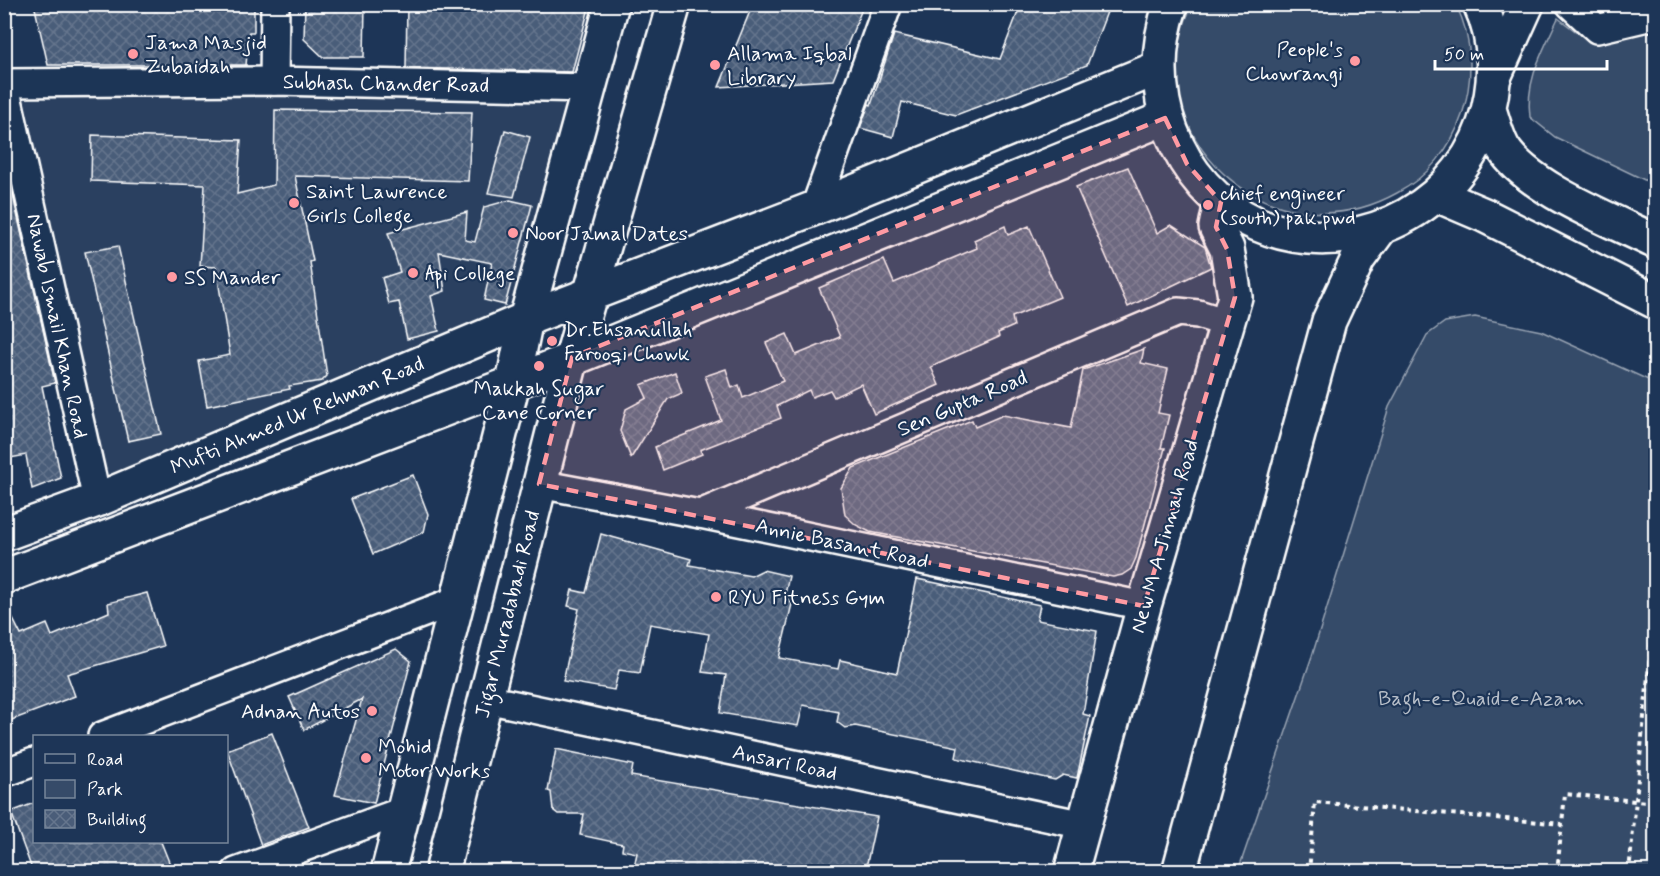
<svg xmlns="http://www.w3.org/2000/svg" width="1660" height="876" viewBox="0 0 1660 876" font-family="Mynerve,sans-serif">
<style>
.built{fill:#2a4161}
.park{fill:#364b69;stroke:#9aa5b4;stroke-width:1.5}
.building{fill:url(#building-cross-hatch);stroke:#fff;stroke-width:1.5}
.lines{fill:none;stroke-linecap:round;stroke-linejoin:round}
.street-casing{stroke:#fff;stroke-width:32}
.secondary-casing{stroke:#fff;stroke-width:38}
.primary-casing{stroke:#fff;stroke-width:38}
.path{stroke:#fff;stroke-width:4;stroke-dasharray:4.5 4.5;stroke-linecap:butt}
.street{stroke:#1d3557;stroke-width:27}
.secondary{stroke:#1d3557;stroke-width:33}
.primary{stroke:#1d3557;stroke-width:33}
.marked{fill:#ff9aa2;fill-opacity:0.2;stroke:#ff9aa2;stroke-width:4.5;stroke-dasharray:12 8;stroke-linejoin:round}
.poi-dot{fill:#ff9aa2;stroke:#1d3557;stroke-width:2}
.labels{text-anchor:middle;stroke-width:4.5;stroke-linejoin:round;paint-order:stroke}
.poi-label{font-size:21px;fill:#fff;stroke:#1d3557;text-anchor:start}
.street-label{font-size:21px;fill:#fff;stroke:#1d3557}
.park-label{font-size:21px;fill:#b9c0ca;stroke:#1d3557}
</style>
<defs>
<pattern id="building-cross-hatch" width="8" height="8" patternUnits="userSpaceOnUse" patternTransform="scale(1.5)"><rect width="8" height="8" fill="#4a5d79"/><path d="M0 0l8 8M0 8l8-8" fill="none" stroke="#65758d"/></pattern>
</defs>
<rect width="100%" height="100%" fill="#1d3557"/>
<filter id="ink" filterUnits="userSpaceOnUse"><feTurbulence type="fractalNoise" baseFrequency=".0167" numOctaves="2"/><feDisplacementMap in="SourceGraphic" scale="12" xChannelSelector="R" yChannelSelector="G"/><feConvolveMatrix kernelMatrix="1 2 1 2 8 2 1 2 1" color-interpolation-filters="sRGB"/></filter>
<g filter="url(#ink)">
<polygon class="built" points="5,83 588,88 526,319 97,500"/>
<g class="park">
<path d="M1192,5h264c17,34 18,73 6,110 -11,33 -34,62 -65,78 -126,70 -267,-58 -205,-188z"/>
<path d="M1558,18l28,21 69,-16v162l-100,-48 -25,-20c-5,-37 13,-66 28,-99z"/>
<polygon points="1475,317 1541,331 1655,383 1655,871 1238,871 1312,656 1389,407 1427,335 1445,322"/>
</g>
<g class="building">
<polygon points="34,4 254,4 254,32 249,32 246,65 48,65"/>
<polygon points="305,4 365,4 364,57 323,57 304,39"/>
<polygon points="407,4 590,4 572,72 406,68"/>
<polygon points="753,4 864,4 833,80 719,87"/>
<polygon points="1021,4 1110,4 1087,65 956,115 902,102 893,137 860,128 869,104 871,105 894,34 1000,59"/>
<polygon points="275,110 472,112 468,181 295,176 313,261 310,262 327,376 322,381 289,386 290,389 207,406 199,361 230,355 216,267 200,266 205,185 91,181 92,135 241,140 237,194 274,185"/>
<polygon points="505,130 530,137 514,197 488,193"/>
<polygon points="1128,167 1157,233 1171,225 1205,247 1211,267 1128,307 1076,187"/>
<polygon points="7,169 55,383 42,386 61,478 32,489 26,455 4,459 4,170"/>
<polygon points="510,200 532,205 505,305 484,300 492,263 439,252 445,291 431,296 439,331 407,339 399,302 389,304 382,278 400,272 388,233 467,212 465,240 475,242 484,207"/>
<polygon points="1005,226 1008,235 1029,226 1060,297 1012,317 1014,326 998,333 999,337 931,367 939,385 874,414 861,384 834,397 830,390 812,397 809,390 777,406 781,418 700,450 702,454 663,470 655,447 721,420 705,376 726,369 732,388 739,385 743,398 783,381 766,343 787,334 796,355 840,337 819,288 884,260 894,283 977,248 974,240"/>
<polygon points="118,246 161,434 128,441 85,252"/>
<polygon points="1144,349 1141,363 1168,369 1158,413 1169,415 1161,448 1165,448 1136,558 1131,569 1122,575 1113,577 870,532 856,525 845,515 841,488 853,468 972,420 975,427 1003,415 1071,428 1083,370"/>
<polygon points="675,372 682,393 668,399 631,458 620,431 626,409 647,398 641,385"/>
<polygon points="413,475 428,514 424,532 373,554 351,499"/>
<polygon points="601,534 691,559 689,565 751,576 763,570 789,576 785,594 792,604 779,658 838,669 840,660 897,673 917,579 1040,605 1037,620 1097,631 1083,714 1090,716 1077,778 1063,775 1055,780 1014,771 956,758 958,747 855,726 845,728 837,722 839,712 803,705 798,726 720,713 726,675 702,672 709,634 650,624 640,673 619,670 614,690 563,681 579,609 568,606 572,590 586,593"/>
<polygon points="147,593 163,646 67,674 75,696 4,723 4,601 21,635 47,624 52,636 109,612 108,603"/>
<polygon points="396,649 411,661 374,803 335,795 362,699 304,730 289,697"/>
<polygon points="272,733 309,827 261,845 227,750"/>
<polygon points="556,749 633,765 631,776 877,817 865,872 633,872 637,853 622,850 623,844 580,835 584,814 558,814 553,810 551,792 548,791"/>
<polygon points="34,803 34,842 161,842 173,872 33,872 11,812"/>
</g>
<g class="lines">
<g class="street-casing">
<g id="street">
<polyline points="1570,4 1597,29 1656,15"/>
<polyline points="274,81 275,4"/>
<polyline points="4,82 97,500"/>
<polyline points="4,83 274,81 588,88"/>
<polyline points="815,208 888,4"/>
<polyline points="539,484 700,514 1144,606"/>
<polyline points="700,514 1178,312 1198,314 1227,323"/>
<polyline points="486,699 1084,825"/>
<polyline points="102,736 455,601"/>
<polyline points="4,773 34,762"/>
<polyline points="236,872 403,811"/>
</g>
</g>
<g class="secondary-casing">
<g id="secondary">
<polyline points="1494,77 1527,4"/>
<polyline points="4,534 97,500 526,319 815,208 1158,68"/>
<polyline points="4,577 513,383 1165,118"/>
<polyline points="388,872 513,383 526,319 612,4"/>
<polyline points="442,872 572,357 674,4"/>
</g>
</g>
<g class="primary-casing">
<g id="primary">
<path d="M1171,4c-30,84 2,182 86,220 89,39 195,-9 227,-100 13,-38 14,-82 -4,-120"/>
<path d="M1489,109c4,13 8,28 14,39 26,41 109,72 153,94"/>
<polyline points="1437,195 1484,215 1656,302"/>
<polyline points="1071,872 1144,606 1235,297 1227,249 1216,227 1221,202"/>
<polyline points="1179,872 1329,321 1358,259 1380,229"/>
</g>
</g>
<g class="path">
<polyline points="1649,665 1653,624 1656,624"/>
<polyline points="1309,872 1315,802 1562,824"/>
<polyline points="1557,872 1565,794 1656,803"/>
<polyline points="1629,872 1649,665 1656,666"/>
</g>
<use href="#street" class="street"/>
<use href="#secondary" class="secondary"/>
<use href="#primary" class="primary"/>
</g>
</g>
<path class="marked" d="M1165,118l22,46 34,38 -5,25 11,22 8,48 -91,309 -605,-122 33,-127z"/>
<g class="poi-dot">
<circle cx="133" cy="54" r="6"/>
<circle cx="1355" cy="61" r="6"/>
<circle cx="715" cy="65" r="6"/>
<circle cx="294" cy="203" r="6"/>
<circle cx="1208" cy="205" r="6"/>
<circle cx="513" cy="233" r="6"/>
<circle cx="413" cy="273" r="6"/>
<circle cx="172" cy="277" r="6"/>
<circle cx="552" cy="341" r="6"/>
<circle cx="539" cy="366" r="6"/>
<circle cx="716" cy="597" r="6"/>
<circle cx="372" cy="711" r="6"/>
<circle cx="366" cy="758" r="6"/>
</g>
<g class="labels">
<g class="poi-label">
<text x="145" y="49">Jama Masjid<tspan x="145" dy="24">Zubaidah</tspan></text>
<text x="1343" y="56" text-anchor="end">People's<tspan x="1343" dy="24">Chowrangi</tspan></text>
<text x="727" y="60">Allama Iqbal<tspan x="727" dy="24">Library</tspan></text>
<text x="306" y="198">Saint Lawrence<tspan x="306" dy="24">Girls College</tspan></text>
<text x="1220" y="200">chief engineer<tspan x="1220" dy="24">(south) pak pwd</tspan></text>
<text x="525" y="240">Noor Jamal Dates</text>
<text x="425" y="280">Api College</text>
<text x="184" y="284">SS Mander</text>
<text x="564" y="336">Dr.Ehsanullah<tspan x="564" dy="24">Farooqi Chowk</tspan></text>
<text x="539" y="395" text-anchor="middle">Makkah Sugar<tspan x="539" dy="24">Cane Corner</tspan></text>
<text x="728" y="604">RYU Fitness Gym</text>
<text x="360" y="718" text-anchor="end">Adnan Autos</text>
<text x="378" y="753">Mohid<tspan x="378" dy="24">Motor Works</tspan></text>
</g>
<g class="street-label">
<text transform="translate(386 83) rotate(1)" y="7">Subhash Chander Road</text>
<text transform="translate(58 326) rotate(78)" y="7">Nawab Ismail Khan Road</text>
<text transform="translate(962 403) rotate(-23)" y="7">Sen Gupta Road</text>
<text transform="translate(297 415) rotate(-23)" y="7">Mufti Ahmed Ur Rehman Road</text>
<text transform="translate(1164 536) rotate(-74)" y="7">New M A Jinnah Road</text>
<text transform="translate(842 543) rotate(12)" y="7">Annie Basant Road</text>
<text transform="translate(507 614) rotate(-76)" y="7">Jigar Muradabadi Road</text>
<text transform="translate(785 762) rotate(12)" y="7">Ansari Road</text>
</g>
<g class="park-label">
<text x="1481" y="705">Bagh-e-Quaid-e-Azam</text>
</g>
</g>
<rect width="1660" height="876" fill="none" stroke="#1d3557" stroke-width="24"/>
<rect x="12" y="12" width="1636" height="852" fill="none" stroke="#fff" stroke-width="2" filter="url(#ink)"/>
<rect x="33" y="735" width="195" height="108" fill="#1d3557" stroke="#77869a" stroke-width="1.5"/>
<rect x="45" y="754" width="30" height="9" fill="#1d3557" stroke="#77869a" stroke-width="1.5"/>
<text x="87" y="765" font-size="18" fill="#ffffff">Road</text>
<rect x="45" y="780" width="30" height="18" fill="#364b69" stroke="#77869a" stroke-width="1.5"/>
<text x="87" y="795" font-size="18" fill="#ffffff">Park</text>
<rect x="45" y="810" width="30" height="18" fill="url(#building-cross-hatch)" stroke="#77869a" stroke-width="1.5"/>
<text x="87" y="825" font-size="18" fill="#ffffff">Building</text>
<path d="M1435 60v9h172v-9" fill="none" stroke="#ffffff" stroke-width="3"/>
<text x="1444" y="60" font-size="18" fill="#ffffff" stroke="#1d3557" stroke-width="4.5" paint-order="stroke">50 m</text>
</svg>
